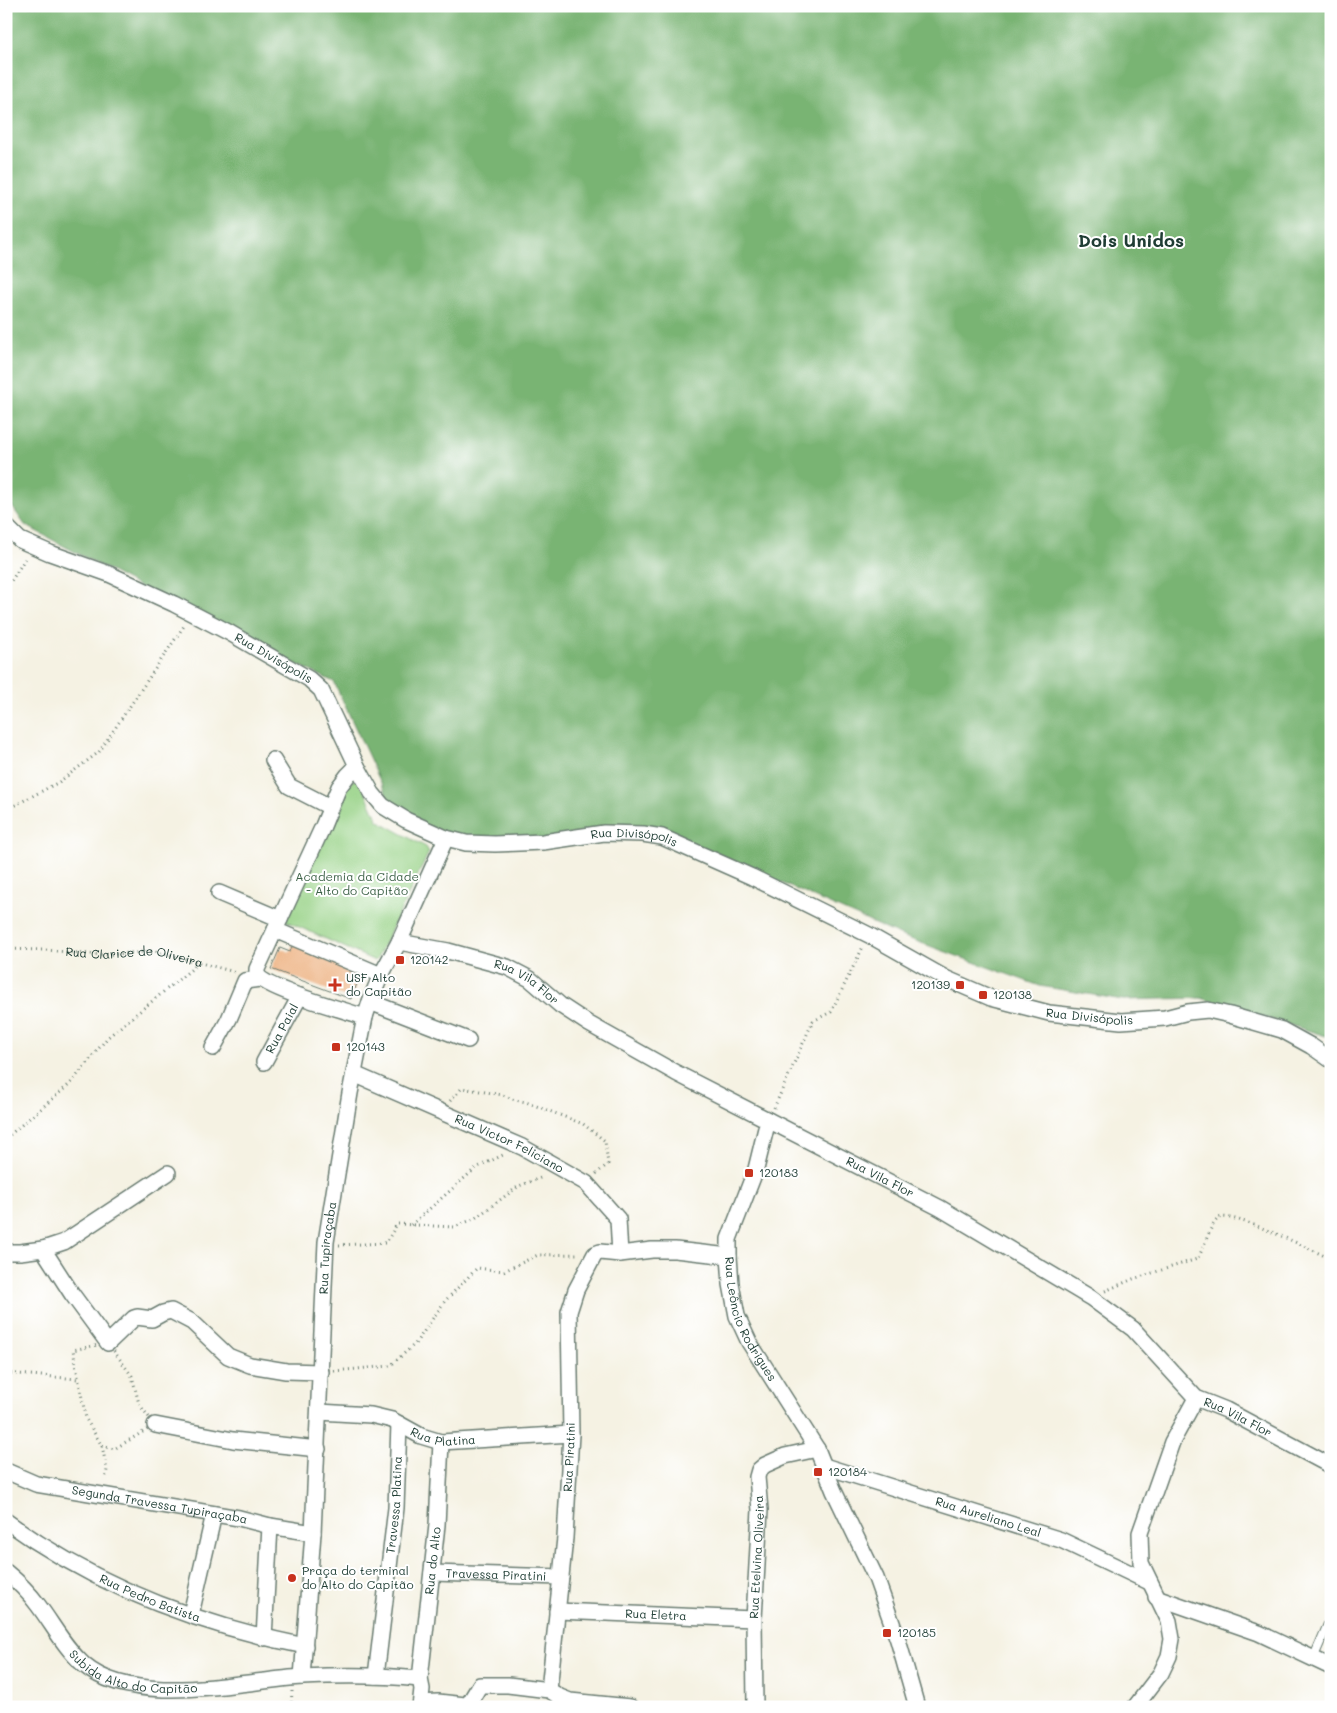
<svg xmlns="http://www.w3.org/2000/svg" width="1337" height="1713" viewBox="0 0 1337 1713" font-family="Mali,sans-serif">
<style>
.green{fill:#97d286;stroke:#5b885d}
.forest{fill:#79b473;stroke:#4c7854}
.building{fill:#eeb688}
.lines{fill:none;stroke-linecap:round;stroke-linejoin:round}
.lane-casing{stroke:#6a7c71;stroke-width:10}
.street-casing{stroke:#6a7c71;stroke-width:18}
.path{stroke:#6a7c71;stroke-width:3;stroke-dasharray:1 4;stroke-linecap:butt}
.lane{stroke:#fff;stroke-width:8}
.street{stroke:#fff;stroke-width:15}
.poi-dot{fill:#c8321e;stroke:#fff;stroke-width:2}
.labels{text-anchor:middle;stroke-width:4;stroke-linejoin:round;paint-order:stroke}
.street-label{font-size:12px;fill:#1f3d34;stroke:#fff}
.park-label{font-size:12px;fill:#3d6248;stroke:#fff}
.poi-label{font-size:12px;fill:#1f3d34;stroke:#fff;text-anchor:start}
.district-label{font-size:18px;font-weight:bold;fill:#1f3d34;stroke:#fff}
</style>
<rect width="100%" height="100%" fill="#fff"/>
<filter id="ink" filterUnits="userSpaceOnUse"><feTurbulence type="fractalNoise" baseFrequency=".02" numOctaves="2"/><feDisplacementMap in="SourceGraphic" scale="10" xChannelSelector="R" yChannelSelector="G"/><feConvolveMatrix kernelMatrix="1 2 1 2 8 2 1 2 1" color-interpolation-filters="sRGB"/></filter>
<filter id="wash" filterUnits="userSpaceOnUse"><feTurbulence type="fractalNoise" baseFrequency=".0096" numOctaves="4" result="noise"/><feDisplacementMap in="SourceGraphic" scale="20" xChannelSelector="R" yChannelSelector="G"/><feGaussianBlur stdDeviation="1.12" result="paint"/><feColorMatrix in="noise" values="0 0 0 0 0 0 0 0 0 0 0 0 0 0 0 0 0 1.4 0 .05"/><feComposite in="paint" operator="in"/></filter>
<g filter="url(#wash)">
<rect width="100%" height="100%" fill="#f5f2e3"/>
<polygon class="green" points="359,779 378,820 386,825 426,847 429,852 377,959 375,961 286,921 339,798 353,780"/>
<polygon class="forest" points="6,6 1331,6 1331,1039 1326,1036 1201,998 1123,1000 1040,986 902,936 652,826 539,845 468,847 395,813 334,682 184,611 25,525 6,498"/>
<g id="blocks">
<polygon class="building" points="293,944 362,971 351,999 271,969 280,948 290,952"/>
</g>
</g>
<g filter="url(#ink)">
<use href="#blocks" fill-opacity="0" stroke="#6a7c71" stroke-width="1"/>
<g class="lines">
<g class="lane-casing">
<polyline id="lane" points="1313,1659 1331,1617"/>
</g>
<g class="street-casing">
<g id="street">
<path id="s2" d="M6,526l14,14 30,13 59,21 65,30 56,29 79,46 12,11 36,76 15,27 11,13 23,14 40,18 20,5 29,1 48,-2 61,-9 39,1 19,3 90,40 117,58 78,44 44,19 58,15 72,8 44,-3 23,-6 20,-2 22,5 52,15 29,16 20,14"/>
<polyline points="273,760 289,786 330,807"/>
<path d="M357,766l-9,9 -9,12 -16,39 -66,143v6c11,15 87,35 108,42"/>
<polyline points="219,893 280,919"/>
<polyline points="275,930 381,975"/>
<path id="s3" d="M399,942l49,9 59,16 23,12 30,26 29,19 87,49 264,135 151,90 42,31 63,69 30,12 105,56"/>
<polyline points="370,1002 468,1040"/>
<polyline points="213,1048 229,1019 245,981 260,979"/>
<path id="s4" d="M264,1062l36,-66"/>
<path id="s5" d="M354,1074l168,73 64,36 32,36 2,35"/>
<path id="s6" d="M768,1120l-12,49 -27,70v17l2,28 6,32 12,26 68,107 17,42 42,87 22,62 19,67"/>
<polyline points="43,1249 72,1294 108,1343 134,1318 137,1317 152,1319 163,1313 171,1311 192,1322 228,1356 250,1365 286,1371 321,1372"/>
<polyline points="6,1252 20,1252 43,1249 64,1242 168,1173"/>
<path id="s7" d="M319,1412l52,3 21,5 29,16 20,6 130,-8"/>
<polyline points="155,1425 233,1440 318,1449"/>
<path id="s8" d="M824,1466l237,74 88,42"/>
<path id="s9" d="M6,1471l30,13 203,34 31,8 43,7"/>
<path id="s10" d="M6,1521c88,64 193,104 299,125"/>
<path id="s11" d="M6,1572c11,9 24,22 32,33 15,20 27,43 46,60 50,43 158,16 218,12 39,-2 79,-2 118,2l2,10 -2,18"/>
<path id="s12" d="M432,1573l129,4"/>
<polyline points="1156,1597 1259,1633 1331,1667"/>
<path id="s13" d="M557,1611l197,8"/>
<polyline points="191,1614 214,1514"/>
<polyline points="264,1638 270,1526"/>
<path id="s14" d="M376,1676l20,-168 3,-84"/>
<path id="s15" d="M302,1677l11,-144 13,-291 24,-149 15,-76 7,-21 9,-21 18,-33 47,-104"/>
<path id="s16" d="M420,1679l17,-154 4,-83"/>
<path id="s17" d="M549,1690l16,-152 6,-104 -2,-122 7,-22 19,-36 5,-2 20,2 32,-4h23l54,6"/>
<polyline points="421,1703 438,1702 465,1705 468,1705 480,1685 508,1685 549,1690 560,1697 570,1701 630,1707"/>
<path id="s18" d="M755,1707l-1,-88 6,-109 -3,-33 2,-7 6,-5 20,-9 32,-7"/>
<polyline points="1135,1707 1161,1673 1169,1656 1172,1639 1169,1621 1141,1563 1140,1533 1172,1442 1196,1398"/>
</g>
</g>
<g class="path">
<polyline points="6,589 25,559"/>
<polyline points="6,810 59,782 99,752 184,626"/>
<path id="s1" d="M6,949l39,1 58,5 52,-4 80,21"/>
<polyline points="450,1101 462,1088 503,1095 515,1100 526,1102 583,1124 605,1141 608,1164 596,1174"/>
<polyline points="774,1108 813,1021 831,1012 863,947"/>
<polyline points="6,1138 70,1084 108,1037 199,963"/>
<polyline points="411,1225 476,1168 503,1155"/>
<polyline points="339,1245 386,1243 397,1224 454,1227 474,1219 519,1186 543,1177"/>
<path d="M1105,1291l28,-12 64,-20c8,-11 12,-34 22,-41 14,-7 95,33 112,41"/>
<polygon points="108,1343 132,1376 139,1404 155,1425 114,1449 102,1446 86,1419 73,1350"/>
<polyline points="334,1371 390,1366 415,1344 445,1301 477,1268 504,1271 538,1255 579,1254"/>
<polyline points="6,1373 78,1379"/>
<polyline points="102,1446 107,1470 105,1480"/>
<polyline points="291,1707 292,1691"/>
</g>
<use href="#lane" class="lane"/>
<use href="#street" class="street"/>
</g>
</g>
<g class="poi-dot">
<rect x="395" y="955" width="10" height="10" rx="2.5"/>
<path d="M332.5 977.5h5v5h5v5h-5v5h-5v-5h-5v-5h5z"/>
<rect x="955" y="980" width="10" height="10" rx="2.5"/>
<rect x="978" y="990" width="10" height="10" rx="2.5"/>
<rect x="331" y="1042" width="10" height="10" rx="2.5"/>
<rect x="744" y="1168" width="10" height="10" rx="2.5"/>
<rect x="813" y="1467" width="10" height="10" rx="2.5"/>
<circle cx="292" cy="1578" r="5"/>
<rect x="882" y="1628" width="10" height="10" rx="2.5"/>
</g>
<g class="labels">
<g class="street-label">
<text dy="4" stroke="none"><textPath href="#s2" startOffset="300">Rua Divisópolis</textPath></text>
<text dy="4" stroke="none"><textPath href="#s2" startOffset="750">Rua Divisópolis</textPath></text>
<text dy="4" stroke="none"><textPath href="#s1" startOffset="129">Rua Clarice de Oliveira</textPath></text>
<text dy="4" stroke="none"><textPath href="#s3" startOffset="135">Rua Vila Flor</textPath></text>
<text dy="4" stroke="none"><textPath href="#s2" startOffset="1245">Rua Divisópolis</textPath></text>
<text dy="4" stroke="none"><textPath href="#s4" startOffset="38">Rua Paial</textPath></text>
<text dy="4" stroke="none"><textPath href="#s5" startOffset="170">Rua Victor Feliciano</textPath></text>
<text dy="4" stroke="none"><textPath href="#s3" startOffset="540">Rua Vila Flor</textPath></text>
<text dy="4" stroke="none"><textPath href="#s15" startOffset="430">Rua Tupiraçaba</textPath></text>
<text dy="4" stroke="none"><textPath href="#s6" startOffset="210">Rua Leôncio Rodrigues</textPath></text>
<text dy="4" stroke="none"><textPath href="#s3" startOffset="975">Rua Vila Flor</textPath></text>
<text dy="4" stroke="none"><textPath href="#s7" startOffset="129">Rua Platina</textPath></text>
<text dy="4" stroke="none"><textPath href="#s17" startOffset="234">Rua Piratini</textPath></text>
<text dy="4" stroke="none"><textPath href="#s9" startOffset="158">Segunda Travessa Tupiraçaba</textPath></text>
<text dy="4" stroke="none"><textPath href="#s14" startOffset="172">Travessa Platina</textPath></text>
<text dy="4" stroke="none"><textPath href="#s8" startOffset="172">Rua Aureliano Leal</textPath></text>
<text dy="4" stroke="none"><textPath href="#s18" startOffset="150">Rua Etelvina Oliveira</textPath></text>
<text dy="4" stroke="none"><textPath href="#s16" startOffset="119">Rua do Alto</textPath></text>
<text dy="4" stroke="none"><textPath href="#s12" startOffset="64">Travessa Piratini</textPath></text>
<text dy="4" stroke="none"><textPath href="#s10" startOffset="164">Rua Pedro Batista</textPath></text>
<text dy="4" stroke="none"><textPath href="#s13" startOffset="99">Rua Eletra</textPath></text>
<text dy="4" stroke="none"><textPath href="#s11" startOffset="172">Subida Alto do Capitão</textPath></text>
</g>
<g class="park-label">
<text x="357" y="881">Academia da Cidade<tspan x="357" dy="14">- Alto do Capitão</tspan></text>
</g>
<g class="poi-label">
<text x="410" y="964">120142</text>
<text x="346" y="982">USF Alto<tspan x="346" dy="14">do Capitão</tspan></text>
<text x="950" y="989" text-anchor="end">120139</text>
<text x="993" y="999">120138</text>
<text x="346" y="1051">120143</text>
<text x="759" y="1177">120183</text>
<text x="828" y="1476">120184</text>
<text x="302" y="1575">Praça do terminal<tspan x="302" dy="14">do Alto do Capitão</tspan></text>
<text x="897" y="1637">120185</text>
</g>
<g class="district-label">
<text x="1131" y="247">Dois Unidos</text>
</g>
</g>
<rect width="1337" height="1713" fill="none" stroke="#fff" stroke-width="25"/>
</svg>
